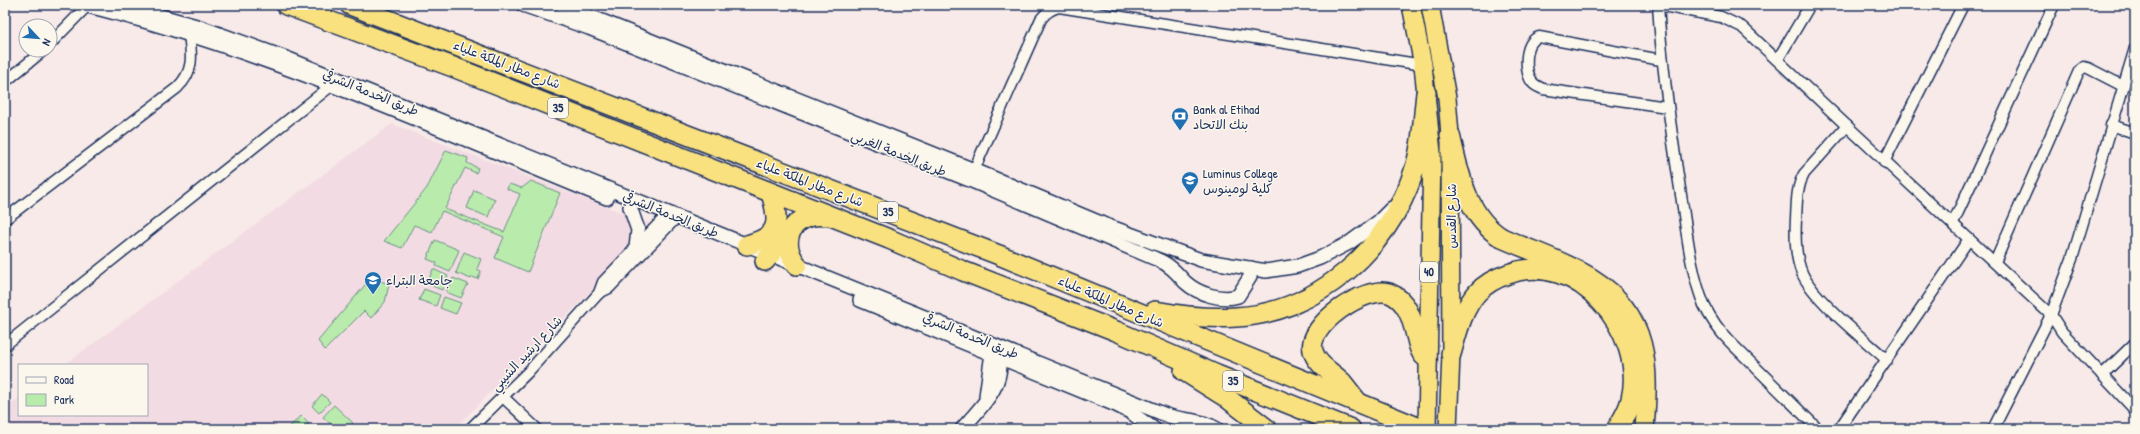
<svg xmlns="http://www.w3.org/2000/svg" width="2140" height="434" viewBox="0 0 2140 434" font-family="'Patrick Hand','Playpen Sans Arabic',sans-serif">
<style>
.built{fill:#f3dbe3}
.green{fill:#b9ecac;stroke:#6a8e85}
.lines{fill:none;stroke-linecap:round;stroke-linejoin:round}
.minor-casing{stroke:#1b2f5e;stroke-width:13}
.tertiary-casing{stroke:#1b2f5e;stroke-width:16}
.trunk-casing{stroke:#1b2f5e;stroke-width:20}
.motorway-casing{stroke:#1b2f5e;stroke-width:22}
.minor{stroke:#fbf7ec;stroke-width:10}
.tertiary{stroke:#fbf7ec;stroke-width:13}
.trunk{stroke:#fae180;stroke-width:17}
.motorway{stroke:#fae180;stroke-width:19}
.labels{text-anchor:middle;stroke-width:3;stroke-linejoin:round;paint-order:stroke}
.shield{fill:#fbf7ec;stroke:#5e6b89;stroke-width:1}
.shield-label{font-size:12px;font-weight:bold;fill:#1b2f5e}
.street-label{font-size:13px;fill:#1b2f5e;stroke:#fbf7ec}
.poi-label{font-size:13px;fill:#1b2f5e;stroke:#fbf7ec;text-anchor:start}
</style>
<rect width="100%" height="100%" fill="#f7eae8"/>
<filter id="ink" filterUnits="userSpaceOnUse"><feTurbulence type="fractalNoise" baseFrequency=".025" numOctaves="2"/><feDisplacementMap in="SourceGraphic" scale="8" xChannelSelector="R" yChannelSelector="G"/><feConvolveMatrix kernelMatrix="1 2 1 2 8 2 1 2 1" color-interpolation-filters="sRGB"/></filter>
<g filter="url(#ink)">
<polygon class="built" points="392,124 656,226 454,429 5,429 5,409 19,398 19,415 147,415 147,365 64,365"/>
<g class="green">
<polygon points="446,150 468,158 467,163 478,168 476,173 465,168 445,209 504,232 520,194 507,189 509,184 522,188 531,181 560,193 528,272 495,258 504,237 442,211 432,232 414,225 402,248 384,241 427,188"/>
<polygon points="474,190 495,199 488,217 467,208"/>
<polygon points="435,240 459,250 450,272 436,266 437,263 427,259"/>
<polygon points="464,252 481,259 477,269 481,271 478,279 472,277 471,279 456,273"/>
<polygon points="433,269 448,276 442,290 427,284"/>
<polygon points="371,278 389,284 385,302 371,318 364,311 325,350 318,341"/>
<polygon points="453,278 468,284 461,298 446,292"/>
<polygon points="424,289 440,295 436,306 419,300"/>
<polygon points="444,297 461,303 456,314 440,308"/>
<polygon points="322,394 330,402 319,413 312,406"/>
<polygon points="334,405 353,423 347,429 336,429 323,417"/>
<polygon points="301,416 309,424 304,429 287,429"/>
</g>
<g class="lines">
<g class="minor-casing">
<g id="minor">
<path d="M1658,5l63,12 21,10 105,99 -43,48c-8,14 -7,29 -8,45 -1,17 -1,38 6,54 11,26 63,67 85,87"/>
<path d="M1658,5c4,64 13,127 23,190 6,37 9,75 23,110 7,14 15,26 26,37l88,87"/>
<polyline points="50,44 87,6"/>
<polyline points="1778,59 1810,5"/>
<path d="M1661,60l-122,-23c-15,4 -15,35 -7,45 3,4 7,5 11,7l124,18"/>
<polyline points="5,82 44,50"/>
<polyline points="2111,125 2135,133"/>
<polyline points="1847,126 2051,315 2062,332 2135,410"/>
<polyline points="1884,162 1963,5"/>
<path d="M974,170l67,-151c5,-7 10,-10 18,-12l364,58"/>
<path d="M5,219l172,-131c17,-16 15,-32 12,-54"/>
<polyline points="1953,223 2054,5"/>
<polyline points="1995,262 2079,71 2084,67 2088,68 2123,86"/>
<polyline points="599,293 609,288 677,217"/>
<polyline points="5,345 331,86"/>
<polyline points="2102,375 2135,343"/>
<polyline points="503,397 537,429"/>
<polyline points="470,429 528,372 599,293 603,282 669,213"/>
<polyline points="1839,429 1969,239"/>
<polyline points="1993,429 2051,315 2072,259 2135,48"/>
</g>
</g>
<g class="tertiary-casing">
<g id="tertiary">
<path d="M84,5c180,44 351,123 523,193"/>
<path d="M122,5l78,22 86,31 880,357c17,6 35,4 51,14"/>
<path d="M523,5l66,23 383,153 184,78c13,5 20,13 29,23 13,12 36,19 53,14l12,-19 1,-9"/>
<polyline points="562,5 974,170 1103,224 1201,260 1266,271 1298,266 1320,258 1349,243 1378,222 1392,208"/>
<polyline points="630,207 638,230 636,248"/>
<polyline points="860,300 1116,405 1130,412 1154,429"/>
<polyline points="986,396 993,346"/>
<path d="M962,429c19,-22 47,-47 35,-79"/>
</g>
</g>
<g class="trunk-casing">
<g id="trunk">
<polyline points="1411,5 1423,65 1432,153 1427,429"/>
<polyline points="1430,5 1447,98 1450,135 1451,354 1448,429"/>
</g>
</g>
<g class="motorway-casing">
<g id="motorway">
<polyline points="286,5 453,67 889,239 963,271 1116,331 1217,375 1351,429"/>
<polyline points="350,5 999,255 1422,429"/>
<path d="M1450,135c9,37 16,81 52,103 29,13 62,23 89,40 59,37 58,89 53,151"/>
<path d="M747,245c33,-9 33,-22 24,-52"/>
<polyline points="765,261 791,230"/>
<path d="M797,265c-20,-26 -3,-53 29,-49"/>
<path d="M1155,311c27,5 54,8 81,6 81,-4 152,-68 177,-143 9,-25 10,-54 13,-81"/>
<path d="M1451,354c6,-21 11,-44 26,-61 8,-9 19,-15 31,-19 69,-26 139,59 123,125 -2,11 -9,21 -14,30"/>
<polyline points="1184,371 1227,398 1267,429"/>
<path d="M1357,401c-5,-6 -10,-13 -15,-19 -10,-10 -25,-17 -29,-31 -7,-26 53,-66 76,-58 31,12 23,59 38,65"/>
</g>
</g>
<use href="#minor" class="minor"/>
<use href="#tertiary" class="tertiary"/>
<use href="#trunk" class="trunk"/>
<use href="#motorway" class="motorway"/>
</g>
</g>
<defs>
<g id="bank-pin" transform="scale(0.9)"><path d="M0 17L-7.5 6A9.5 9.5 0 1 1 7.5 6Z" fill="#1f6fb2" stroke="#fbf7ec"/><path d="M-6-4H6V4H-6ZM0-2.3a2.3 2.3 0 1 0 0 4.6a2.3 2.3 0 1 0 0-4.6Z" fill="#fff"/></g>
<g id="university-pin" transform="scale(0.9)"><path d="M0 17L-7.5 6A9.5 9.5 0 1 1 7.5 6Z" fill="#1f6fb2" stroke="#fbf7ec"/><path d="M0-5L7-2L0 1L-7-2ZM-4 1L0 2.5L4 1V4Q0 6-4 4Z" fill="#fff"/></g>
</defs>
<g fill-rule="evenodd">
<use href="#bank-pin" x="1180" y="116"/>
<use href="#university-pin" x="1190" y="180"/>
<use href="#university-pin" x="373" y="280"/>
</g>
<g class="labels">
<g class="shield">
<rect x="548" y="98" width="20" height="20" rx="3"/>
<rect x="878" y="202" width="20" height="20" rx="3"/>
<rect x="1420" y="262" width="18" height="20" rx="3"/>
<rect x="1223" y="371" width="20" height="20" rx="3"/>
</g>
<g class="shield-label">
<text x="558" y="112">35</text>
<text x="888" y="216">35</text>
<text x="1429" y="276">40</text>
<text x="1233" y="385">35</text>
</g>
<g class="street-label">
<text transform="translate(507 64) rotate(21)" y="5">شارع مطار الملكة علياء</text>
<text transform="translate(371 92) rotate(22)" y="5">طريق الخدمة الشرقي</text>
<text transform="translate(899 153) rotate(22)" y="5">طريق الخدمة الغربي</text>
<text transform="translate(810 182) rotate(21)" y="5">شارع مطار الملكة علياء</text>
<text transform="translate(671 214) rotate(22)" y="5">طريق الخدمة الشرقي</text>
<text transform="translate(1451 216) rotate(-90)" y="5">شارع القدس</text>
<text transform="translate(1111 301) rotate(23)" y="5">شارع مطار الملكة علياء</text>
<text transform="translate(971 335) rotate(22)" y="5">طريق الخدمة الشرقي</text>
<text transform="translate(526 353) rotate(-47)" y="5">شارع ارشيد الشيبي</text>
</g>
<g class="poi-label">
<text x="1193" y="114">Bank al Etihad<tspan x="1193" dy="15">بنك الاتحاد</tspan></text>
<text x="1203" y="178">Luminus College<tspan x="1203" dy="15">كلية لومينوس</tspan></text>
<text x="386" y="285">جامعة البتراء</text>
</g>
</g>
<rect width="2140" height="434" fill="none" stroke="#fbf7ec" stroke-width="20"/>
<rect x="10" y="10" width="2120" height="414" fill="none" stroke="#1b2f5e" stroke-width="1.5" filter="url(#ink)"/>
<rect x="18" y="364" width="130" height="52" fill="#fbf7ec" stroke="#a1a7b3"/>
<rect x="26" y="377" width="20" height="6" fill="#fbf7ec" stroke="#a1a7b3"/>
<text x="54" y="384" font-size="12" fill="#1b2f5e">Road</text>
<rect x="26" y="394" width="20" height="12" fill="#b9ecac" stroke="#a1a7b3"/>
<text x="54" y="404" font-size="12" fill="#1b2f5e">Park</text>
<g transform="translate(38 38) rotate(116)"><circle r="19" fill="#fbf7ec" stroke="#a1a7b3"/>
<path d="M0-3L7 15L0 10L-7 15Z" fill="#1f6fb2"/>
<text y="-6" font-size="11" font-weight="bold" text-anchor="middle" fill="#1b2f5e">N</text>
</g>
</svg>
